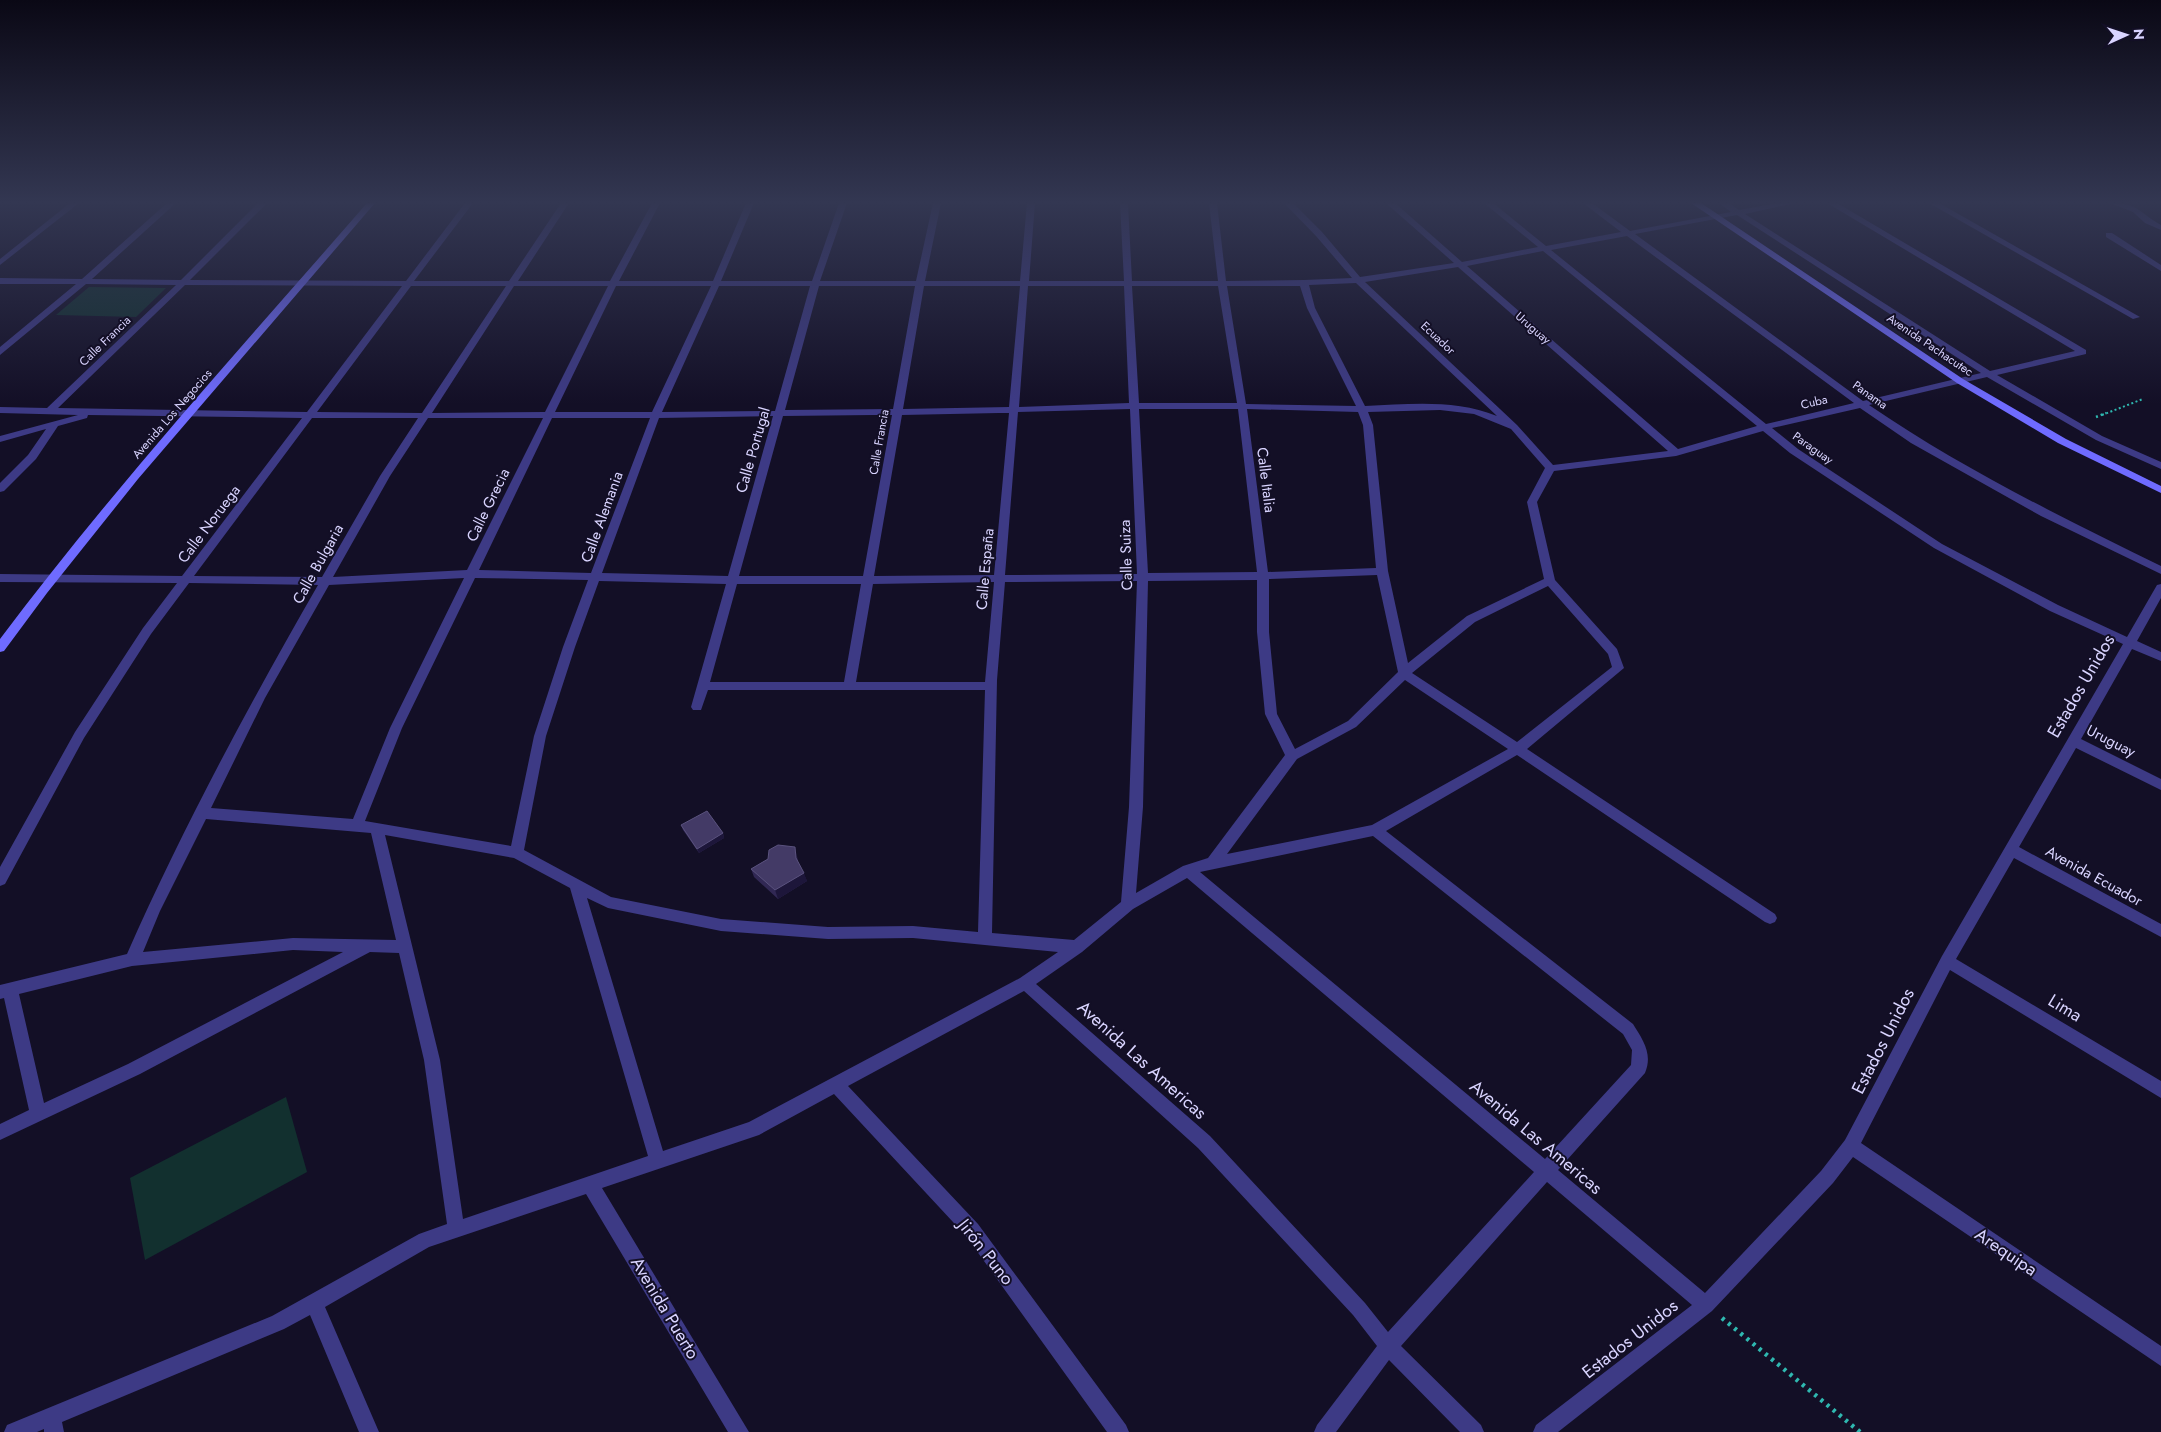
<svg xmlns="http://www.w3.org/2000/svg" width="2161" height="1432" viewBox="0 0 2161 1432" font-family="Jost,sans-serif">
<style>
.green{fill:#12302f}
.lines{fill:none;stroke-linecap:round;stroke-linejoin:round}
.path-far2{stroke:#2fb8b0;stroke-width:2;stroke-dasharray:2 2.5;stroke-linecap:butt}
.path-far1{stroke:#2fb8b0;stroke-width:2.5;stroke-dasharray:2 3;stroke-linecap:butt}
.path{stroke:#2fb8b0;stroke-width:4.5;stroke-dasharray:3 5;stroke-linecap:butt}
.street{fill:#3d3a85;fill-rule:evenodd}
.secondary{fill:#6f6bff;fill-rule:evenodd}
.wall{fill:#312854}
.shaded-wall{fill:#1d163a}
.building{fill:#433a66;stroke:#5a527e}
.labels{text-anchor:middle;stroke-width:4;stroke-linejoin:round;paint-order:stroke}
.far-street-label{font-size:12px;fill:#d9d4ff;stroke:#130f26}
.street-label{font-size:15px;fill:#d9d4ff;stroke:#130f26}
.near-street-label{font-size:18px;fill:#d9d4ff;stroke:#130f26}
</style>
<rect width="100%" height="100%" fill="#130f26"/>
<g class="green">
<polygon points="89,287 166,288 136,317 56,315"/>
<polygon points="286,1097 307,1172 145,1260 130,1178"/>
</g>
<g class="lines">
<polyline class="path-far2" points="2102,415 2143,399"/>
<polyline class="path-far1" points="2096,417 2106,413"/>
<polyline class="path" points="1722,1318 1860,1432"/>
<g class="street">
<polygon points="70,203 79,203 0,265 0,259"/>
<path d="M167,203h9l-84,76 89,1 77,-77h9l-77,77 216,1 59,-78h8l-59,78h95l52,-78h8l-51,78h92l42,-78h8l-41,78h94l33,-78h8l-33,78h91l27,-78h8l-27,78h96l17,-78h8l-16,78h95l7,-78h8l-6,78h95l-4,-78h8l4,78h86l-9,-78h8l9,78 78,-1 48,-2 -36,-42 -32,-33h9l29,29 38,45 94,-14 -68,-60h9l67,59 76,-15 -54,-44h9l53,43 75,-14 -38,-29h9l38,28 101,-19 -12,-9h10l10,7 38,-7h18l-50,11 245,157 85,-20 -248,-148h10l249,147v4l-89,21 105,61 59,26v7l-65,-29 -109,-63 -118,28c92,63 192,112 292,161v8l-120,-58 -130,-73 -51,-35 -88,20 26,21 144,95 116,61 69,32 30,-52 4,-1v14l-24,43 24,11v9l-29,-12 -51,90 80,40v11l-85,-42 -57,99 142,77v13l-147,-79 -58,101 205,122v17l-211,-128 -89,173 300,203v20l-308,-209 -20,26 -121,128 -154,121h-25l3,-7 156,-120 -145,-123 -146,164 80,79 3,7h-24l-71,-72 -53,72h-22l3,-7 60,-79 -24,-31 -155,-167 -174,-157 -176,95 130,138 148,201 3,7h-22l-141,-196 -132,-142 -75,41 -157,53 147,244h-21l-142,-238 -157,53 -104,60 54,125h-20l-49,-117 -26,14 -222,93 2,10h-20v-3l-7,3h-33l3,-7 265,-109 147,-82 28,-10 -23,-164 -25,-107 -29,-1 -230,122 -140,66v-16l29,-14 -25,-112 -4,1v-14l127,-31c56,-127 122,-249 191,-369l-129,-2 -38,51 -67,104 -79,146 -5,2v-19l75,-135 68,-104 34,-45 -177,-1v-8l182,2 120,-158 -214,-3 -1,3 -29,8 -22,33 -32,32 -4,1v-9l28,-28 18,-26 -46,13v-6l78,-21 -78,-2v-6l47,1 129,-123 -90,-1 -86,71v-8l76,-63h-76v-6l82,1zM1737,215l244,158 -118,28 -228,-167zM1627,236l227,167 -88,21 -215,-174zM1543,251l214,175 -79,23 -211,-183zM1458,267l210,184 -115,14 -36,-40 -152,-143zM1356,283l141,133c-42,-17 -87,-12 -132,-10l-50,-98 -6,-23zM185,285l217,1 -95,126 -249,-4zM411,286h95l-84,127 -105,-1zM514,286h94l-63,126 -113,1zM616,286h95l-59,126h-97zM719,286h91l-35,125 -113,1zM819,286h96l-22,123 -108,1zM924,286h96l-11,121 -106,2zM1028,286h96l5,117 -110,4zM1132,286h86l19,117h-98zM1227,286h73l7,22 49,98 -110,-2zM1130,409l7,165 -132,1 13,-163zM1139,409h99l19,163 -109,1zM1247,409l111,3 5,13 13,143 -108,4zM1440,410l34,4 37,15 34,39 -18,34 17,77 -77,37 -59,47 -20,-92 -15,-146 -5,-13zM999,413h10l-15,162 -120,1 28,-161zM874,415h18l-29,161h-124l44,-160zM773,416l-45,160 -126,-3 57,-155zM312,418h106l-38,58 -58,101 -128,-1zM428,418h115l-76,152 -134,7 57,-101zM552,418h98l-59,155 -112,-3zM1763,431l27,22 144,95 116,63 73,33 -181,312 -97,184 -24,31 -116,122 -147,-123 87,-97c8,-19 -2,-33 -12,-49l-247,-193 131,-76 248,167 5,2 5,-2 2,-4 -2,-4 -248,-165 97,-81 -7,-19 -62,-69 -18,-78 17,-31 122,-15zM1377,575l21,97 -50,49 -53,28 -18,-35 -8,-82v-53zM464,578l-74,150 -37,91 -142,-11 54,-110 64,-113zM475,578l113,2 -25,67 -29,89 -23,110 -146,-25 37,-93zM1257,580v52l8,82 20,41 -77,103 -25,8 -47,27 7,-86 5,-226zM599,581l127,3 -35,123 2,3h8l7,-20h277l-7,242 -65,-6 -85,1 -107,-8 -110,-22 -87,-47 22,-114 29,-89zM1137,581l-8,226 -8,95 -47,38 -82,-7 5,-253 8,-98zM994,582l-9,100h-129l17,-98zM737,584h124l-17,98h-134zM1548,586l60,68 4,13 -95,75 -105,-69 63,-51zM1405,680l103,69 -136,76 -145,29 70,-95 59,-32zM206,819l165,14 25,107 -103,-2 -150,14 17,-41zM385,835l129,23 56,30 78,268 -185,63 -23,-159zM1373,836l250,198 9,16 -1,15 -86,94 -345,-287zM1187,878l347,294 -146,160 -23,-29 -155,-167 -174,-152 46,-32 51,-43zM587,898l21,10 113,23 107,8 85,-1 145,14 -38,26 -271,144 -86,29zM293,950l50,2 -215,112 -84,39 -25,-109 113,-28z"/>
<polygon points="1929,203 1939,203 2140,317 2133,319"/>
<path d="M2110,203c29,0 29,10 51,22v5l-16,-7 -12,-11z"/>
<polygon points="2106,233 2112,233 2161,265 2161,271 2106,237"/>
</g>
<g class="secondary">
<path d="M367,203h8l-237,276 -91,114 -43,58 -4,1v-13c114,-152 242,-292 367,-436z"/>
<polygon points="1691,203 1701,203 1963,379 2066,439 2161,486 2161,493 2058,443 1957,383"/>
</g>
</g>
<g class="wall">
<polygon points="681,825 723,833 724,838 699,853 683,830"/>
<polygon points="797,856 798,862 807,881 778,899 754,877 751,869 768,859"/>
</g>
<g class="shaded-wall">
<polygon points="723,833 724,838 699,853 697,849"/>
<polygon points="795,847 797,856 798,867 796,858"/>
<polygon points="804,873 807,881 778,899 775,890"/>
</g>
<g class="building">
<polygon points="707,811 723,833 697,849 681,825"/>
<polygon points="778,845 795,847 796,858 804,873 775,890 751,869 768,859 769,850"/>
</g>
<linearGradient id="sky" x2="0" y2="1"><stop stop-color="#0a0815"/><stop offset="0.5" stop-color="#333752"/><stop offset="1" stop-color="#333752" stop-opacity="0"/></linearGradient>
<rect width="2161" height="404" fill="url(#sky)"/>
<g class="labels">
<g class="far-street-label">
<text transform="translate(1533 328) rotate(41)" y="4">Uruguay</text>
<text transform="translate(1438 338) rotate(43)" y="4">Ecuador</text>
<text transform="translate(105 341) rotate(-44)" y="4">Calle Francia</text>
<text transform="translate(1930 345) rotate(34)" y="4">Avenida Pachacutec</text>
<text transform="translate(1870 395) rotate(35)" y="4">Panama</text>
<text transform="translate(1814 402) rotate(-13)" y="4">Cuba</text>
<text transform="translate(172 414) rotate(-49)" y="4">Avenida Los Negocios</text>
<text transform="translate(879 442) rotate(-80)" y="4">Calle Francia</text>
<text transform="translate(1813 448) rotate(35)" y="4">Paraguay</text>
</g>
<g class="street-label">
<text transform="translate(753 450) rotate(-74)" y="5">Calle Portugal</text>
<text transform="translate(1266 480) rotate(83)" y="5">Calle Italia</text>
<text transform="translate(488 505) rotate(-64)" y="5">Calle Grecia</text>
<text transform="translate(602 517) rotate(-70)" y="5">Calle Alemania</text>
<text transform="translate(209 524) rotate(-53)" y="5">Calle Noruega</text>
<text transform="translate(1126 555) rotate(-92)" y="5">Calle Suiza</text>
<text transform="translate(318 564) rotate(-61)" y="5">Calle Bulgaria</text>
<text transform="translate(985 569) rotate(-85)" y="5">Calle España</text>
<text transform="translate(2111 741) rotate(27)" y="5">Uruguay</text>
<text transform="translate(2094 876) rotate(29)" y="5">Avenida Ecuador</text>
</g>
<g class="near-street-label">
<text transform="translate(2081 686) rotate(-60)" y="6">Estados Unidos</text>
<text transform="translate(2065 1008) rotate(31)" y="6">Lima</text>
<text transform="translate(1883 1041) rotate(-63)" y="6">Estados Unidos</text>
<text transform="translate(1142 1060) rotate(42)" y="6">Avenida Las Americas</text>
<text transform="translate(1536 1137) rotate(40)" y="6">Avenida Las Americas</text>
<text transform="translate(986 1252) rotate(52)" y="6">Jirón Puno</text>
<text transform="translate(2006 1252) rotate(34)" y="6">Arequipa</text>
<text transform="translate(665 1308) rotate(59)" y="6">Avenida Puerto</text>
<text transform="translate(1630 1339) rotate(-38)" y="6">Estados Unidos</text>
</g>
</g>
<g transform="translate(2126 35) rotate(87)" stroke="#130f26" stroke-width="4" paint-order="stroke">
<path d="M0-4L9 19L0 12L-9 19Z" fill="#d9d4ff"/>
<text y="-8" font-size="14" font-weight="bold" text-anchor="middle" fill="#d9d4ff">N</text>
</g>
</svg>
